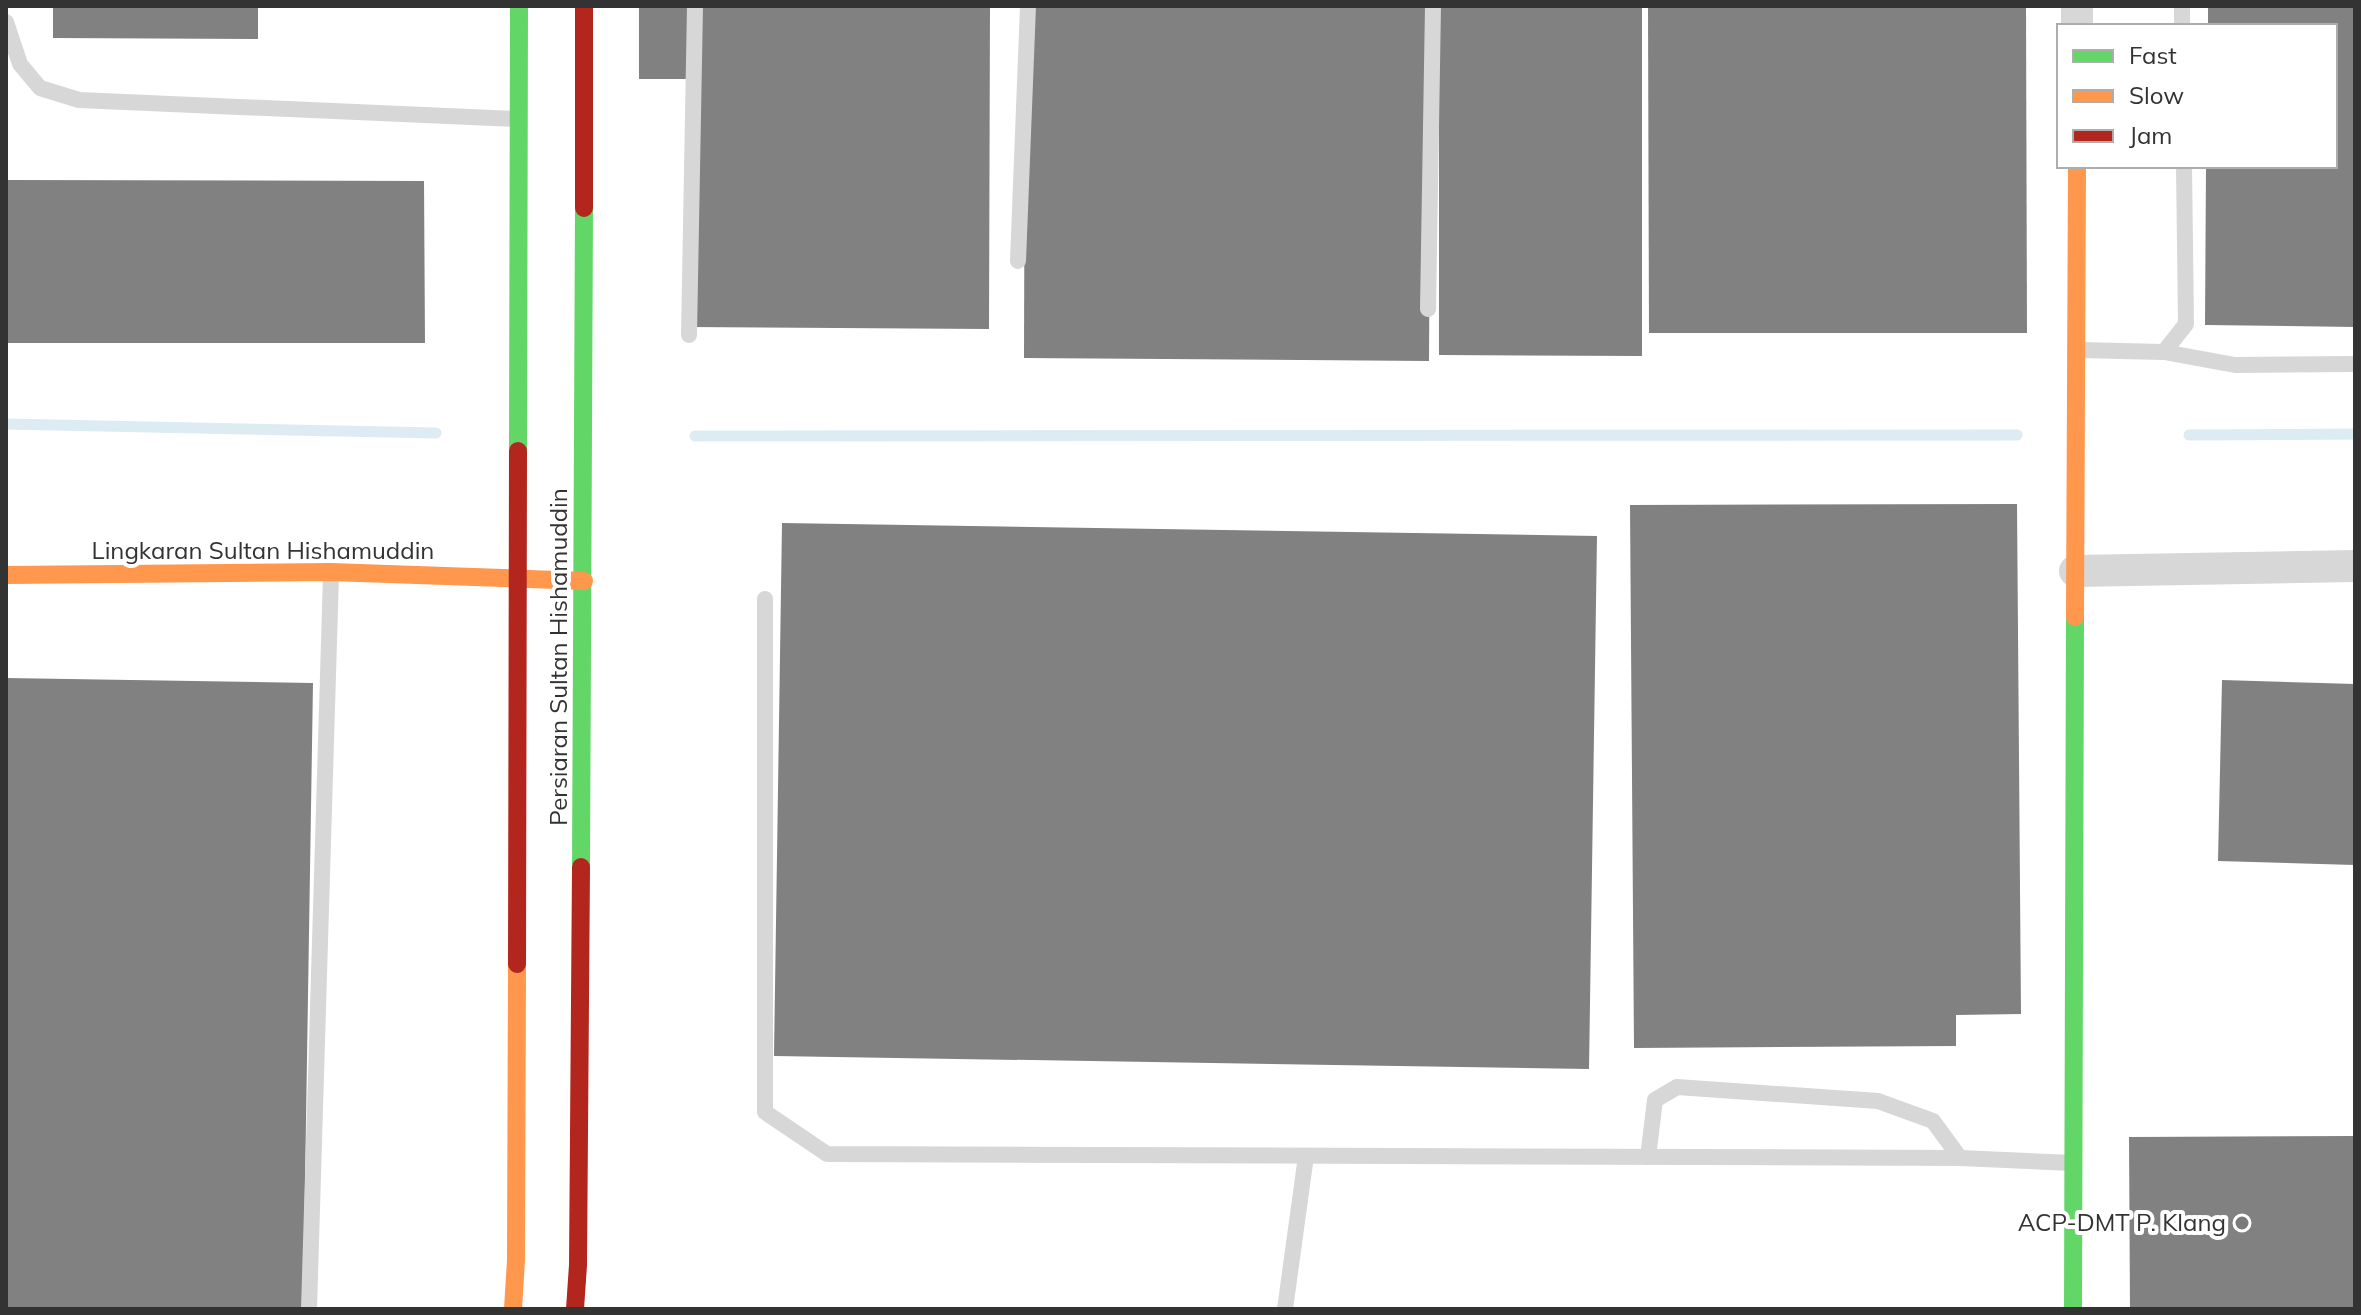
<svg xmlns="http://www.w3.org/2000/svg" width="2361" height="1315" viewBox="0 0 2361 1315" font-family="Mulish,sans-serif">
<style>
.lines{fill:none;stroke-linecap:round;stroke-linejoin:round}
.stream{stroke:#ddebf3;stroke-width:11}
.building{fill:#818181}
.lane{stroke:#d7d7d7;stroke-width:16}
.street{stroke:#d7d7d7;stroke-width:32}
.fast{stroke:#63d668;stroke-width:18}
.slow{stroke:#ff974d;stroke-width:18}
.jam{stroke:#b3261e;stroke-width:18}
.poi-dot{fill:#7a7a7a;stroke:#fff;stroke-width:3}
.labels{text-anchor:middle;stroke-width:8;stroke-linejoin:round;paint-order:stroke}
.street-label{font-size:24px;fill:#333;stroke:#fff}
.poi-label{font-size:24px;fill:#333;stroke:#fff;text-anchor:end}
</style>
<rect width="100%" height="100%" fill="#fff"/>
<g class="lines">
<g class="stream">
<polyline points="6,424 436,433"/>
<polyline points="2189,435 2355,434"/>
<polyline points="695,436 2017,435"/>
</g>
</g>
<g class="building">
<polygon points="53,6 258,6 258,39 53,38"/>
<polygon points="639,6 990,6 989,329 688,327 689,79 639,79"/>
<polygon points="1025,6 1431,6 1429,361 1024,358"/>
<polygon points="1439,6 1642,6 1642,356 1439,355"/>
<polygon points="1648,6 2026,6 2027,333 1649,333"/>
<polygon points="2208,6 2355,6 2355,327 2205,325 2206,166 2335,166 2335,26 2208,26"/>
<polygon points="6,180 424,181 425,343 6,343"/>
<polygon points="2017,504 2021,1014 1956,1015 1956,1046 1634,1048 1630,505"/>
<polygon points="782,523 1597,536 1589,1069 774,1056"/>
<polygon points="6,678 313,683 303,1309 6,1309"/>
<polygon points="2222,680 2355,684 2355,865 2218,861"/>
<polygon points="2355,1136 2355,1309 2130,1309 2129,1137"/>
</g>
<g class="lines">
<g class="lane">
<polyline points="2182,6 2182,26"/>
<polyline points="6,22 20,64 40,88 79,100 517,119"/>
<polyline points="1018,261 1028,6"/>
<polyline points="1428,309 1433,6"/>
<polyline points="689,335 695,6"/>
<polyline points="2079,350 2164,352 2186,324 2184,166"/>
<polyline points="2164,352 2235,365 2355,364"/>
<polyline points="765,599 765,1112 827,1154 1960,1158 2072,1163"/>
<polyline points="1648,1157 1655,1100 1677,1087 1878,1101 1933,1121 1960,1158"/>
<polyline points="309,1309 331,575"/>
<polyline points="1285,1309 1306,1156"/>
</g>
<g class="street">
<polyline points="2077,6 2077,26"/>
<polyline points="2075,571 2355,566"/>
</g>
<g class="fast">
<polyline points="518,451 519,6"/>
<polyline points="581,867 584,208"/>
<polyline points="2073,1309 2075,617"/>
</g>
<g class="slow">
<polyline points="6,575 331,572 584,581"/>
<polyline points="2075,617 2077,166"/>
<polyline points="513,1309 516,1260 517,964"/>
</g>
<g class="jam">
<polyline points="584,6 584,208"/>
<polyline points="517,964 518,451"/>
<polyline points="575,1309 578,1265 581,867"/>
</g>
</g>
<circle class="poi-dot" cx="2242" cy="1223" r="8"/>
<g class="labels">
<g class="street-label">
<text x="263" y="559">Lingkaran Sultan Hishamuddin</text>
<text transform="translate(559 657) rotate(-90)" y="8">Persiaran Sultan Hishamuddin</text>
</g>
<g class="poi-label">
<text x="2226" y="1231">ACP-DMT P. Klang</text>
</g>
</g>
<rect width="2361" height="1315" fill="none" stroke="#333333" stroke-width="16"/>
<rect x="2057" y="24" width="280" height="144" fill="#ffffff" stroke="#adadad" stroke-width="2"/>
<rect x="2073" y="50" width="40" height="12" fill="#63d668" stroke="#adadad" stroke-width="2"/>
<text x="2129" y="64" font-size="24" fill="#333333">Fast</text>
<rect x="2073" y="90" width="40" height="12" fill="#ff974d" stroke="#adadad" stroke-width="2"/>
<text x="2129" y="104" font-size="24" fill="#333333">Slow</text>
<rect x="2073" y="130" width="40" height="12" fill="#b3261e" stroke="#adadad" stroke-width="2"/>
<text x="2129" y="144" font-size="24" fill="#333333">Jam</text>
</svg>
